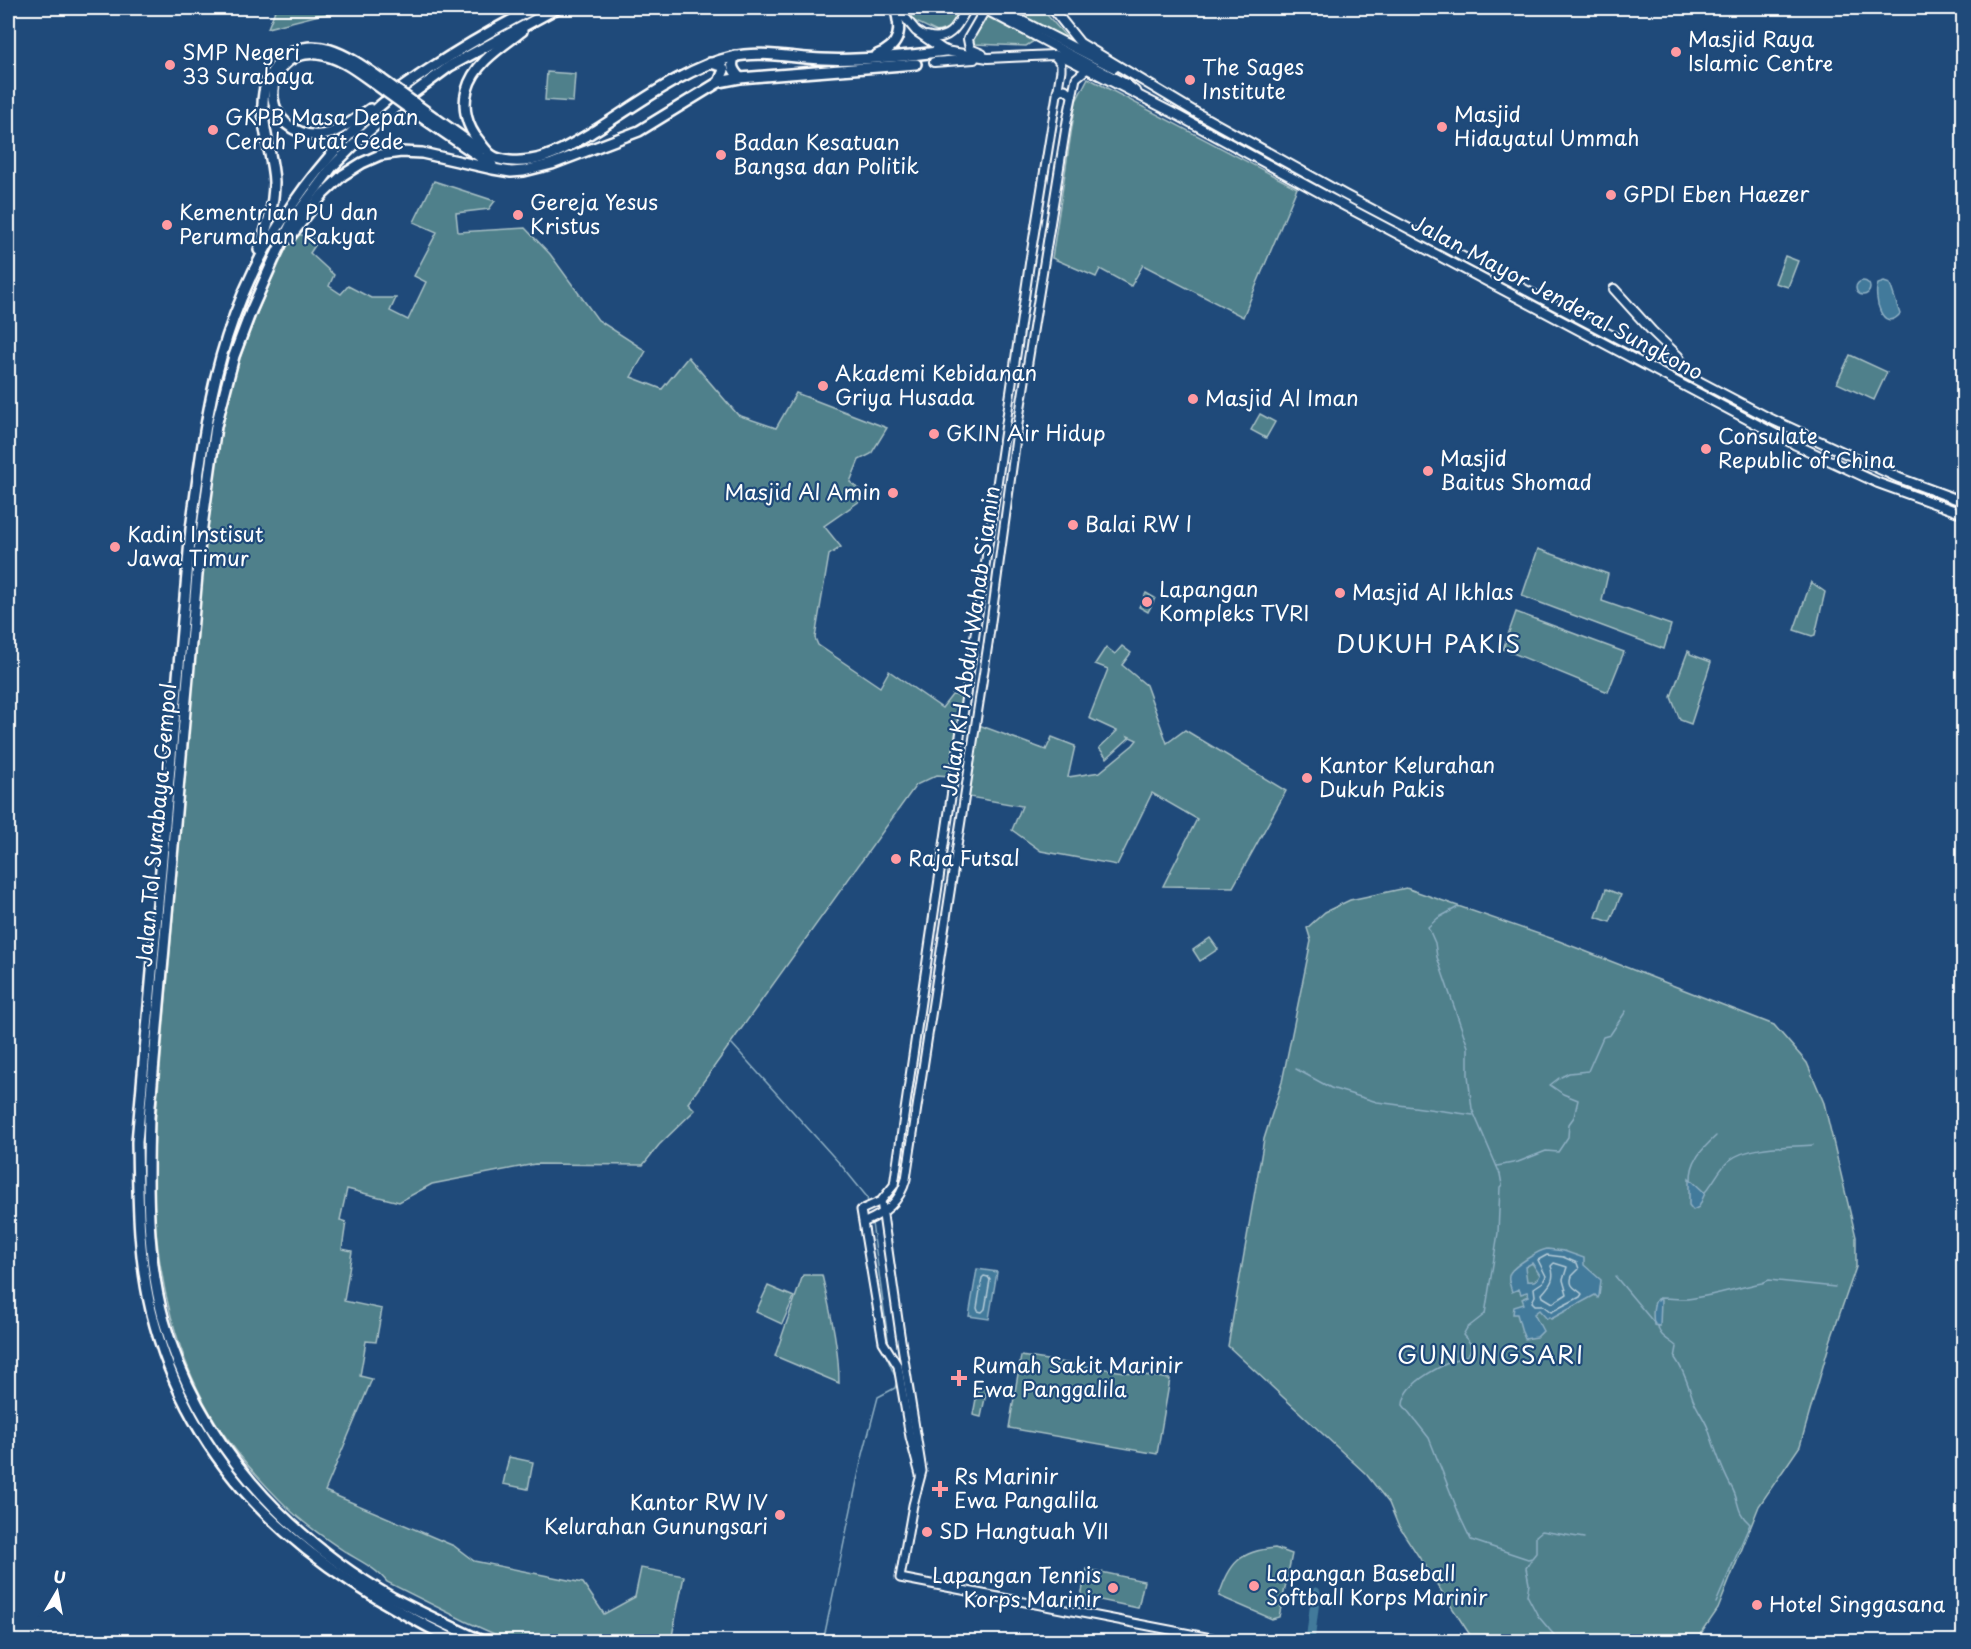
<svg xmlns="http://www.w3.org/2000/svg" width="1971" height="1649" viewBox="0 0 1971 1649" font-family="'Playpen Sans',sans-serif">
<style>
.green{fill:#50808b;stroke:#a8c0c5;stroke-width:1.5}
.water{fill:#427a9b;stroke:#8eafc3;stroke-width:1.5;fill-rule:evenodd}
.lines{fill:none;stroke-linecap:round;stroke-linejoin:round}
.shore{stroke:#b3cad7;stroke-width:1.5}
.stream{stroke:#8eafc3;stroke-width:1.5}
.river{stroke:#427a9b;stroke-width:9}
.secondary-casing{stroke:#fff;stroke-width:11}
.primary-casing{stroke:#fff;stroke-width:12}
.highway-casing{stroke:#fff;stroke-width:14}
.secondary{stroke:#1f4a7a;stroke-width:7}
.primary{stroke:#1f4a7a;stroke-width:8}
.highway{stroke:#1f4a7a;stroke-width:9}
.highway-bridge-casing{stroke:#fff;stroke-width:14;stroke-linecap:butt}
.highway-bridge{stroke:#1f4a7a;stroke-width:9}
.poi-dot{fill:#ff9aa2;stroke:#1f4a7a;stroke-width:2}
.labels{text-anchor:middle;stroke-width:4.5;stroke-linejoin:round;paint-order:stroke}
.poi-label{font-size:21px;fill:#fff;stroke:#1f4a7a;text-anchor:start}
.street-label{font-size:21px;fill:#fff;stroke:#1f4a7a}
.quarter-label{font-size:24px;letter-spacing:1.5px;fill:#fff;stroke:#1f4a7a}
</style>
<rect width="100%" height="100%" fill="#1f4a7a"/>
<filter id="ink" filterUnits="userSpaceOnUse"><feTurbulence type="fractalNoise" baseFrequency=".0167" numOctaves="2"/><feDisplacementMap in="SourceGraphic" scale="12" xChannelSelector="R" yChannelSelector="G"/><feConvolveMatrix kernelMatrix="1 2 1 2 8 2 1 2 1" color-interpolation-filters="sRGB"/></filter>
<g filter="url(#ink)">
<g class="green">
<polygon points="276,8 384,8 319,15 268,28"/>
<polygon points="903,8 961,8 949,28 937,32 914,21"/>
<polygon points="1005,8 1041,8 1069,40"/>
<polygon points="984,15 1034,41 1026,46 974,44 971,39"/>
<polygon points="547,72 575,74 573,102 545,100"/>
<polygon points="1088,78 1297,188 1243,317 1143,265 1131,286 1100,269 1096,277 1052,258 1076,101"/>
<path d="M434,181l61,20 -6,8 -33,4 2,19 67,-4 25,26 48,66 48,31 -15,26 31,12 26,-32 50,58 38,13 20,-35 91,35 -16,26 -12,6 -9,22 17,14 -43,30 17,21 -12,8 -14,83 3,7 62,42 9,-16 53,37 10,-13 11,1 -13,80 -13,-1 -21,10 -228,318 7,7 -36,35 -16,20 -108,-1 -103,20 -33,18 -52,-13 -7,31 6,2 -4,27 10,2 -8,50 38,8 -6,33 -10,-1 -6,35 12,3 -47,112 129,55 20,15 109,22 21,31 31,-17 6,-29 43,8 -13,65h-161l-45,-20 -78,-39c-10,-13 -25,-20 -40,-29 -18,-12 -39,-26 -55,-41 -27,-26 -53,-55 -74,-86 -42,-66 -61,-148 -64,-226 -1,-24 0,-49 1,-73l49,-577 2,-6c6,-50 11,-98 23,-147 13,-56 39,-110 64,-163l16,2 9,5 -8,12 24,22 -5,11 12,8 7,-8 23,12h25l-6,13 18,9 18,-38 -12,-6 23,-44 -23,-10z"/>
<polygon points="1785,256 1798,261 1788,287 1775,283"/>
<polygon points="1850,355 1887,372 1874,400 1837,383"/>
<polygon points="1260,414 1275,422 1266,438 1251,430"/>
<polygon points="1538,549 1608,574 1602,601 1671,625 1664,649 1522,596"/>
<polygon points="1811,582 1825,592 1815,635 1812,636 1794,630"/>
<polygon points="1146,593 1155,598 1148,612 1139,607"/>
<polygon points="1516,612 1624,652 1608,692 1503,649"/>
<polygon points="1122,646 1131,653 1122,665 1146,685 1167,743 1185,730 1286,791 1233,887 1163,886 1197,819 1152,793 1117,865 1041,851 1012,830 1022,806 969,797 979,725 1046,750 1052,737 1075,746 1068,777 1100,772 1133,745 1137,740 1128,736 1129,738 1107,758 1099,748 1117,731 1089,718 1108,669 1095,664 1106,647 1115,654"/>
<polygon points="1688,651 1690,652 1690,654 1711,662 1691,724 1680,720 1671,697"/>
<polygon points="1406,888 1559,941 1774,1025 1807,1063 1824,1103 1856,1237 1856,1267 1830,1342 1800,1446 1759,1506 1718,1609 1696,1641 1474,1641 1398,1525 1389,1503 1366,1474 1228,1346 1264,1139 1282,1082 1311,941 1307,928 1325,912 1350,900"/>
<polygon points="1606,889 1621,895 1610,922 1596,917"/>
<polygon points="1210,938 1218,949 1200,961 1193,950"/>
<path d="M803,1275h19c8,36 17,71 17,108l-64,-27z"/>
<polygon points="768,1286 794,1297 782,1324 756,1312"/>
<polygon points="1021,1356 1170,1379 1157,1454 1009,1428"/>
<polygon points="978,1388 987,1389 981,1417 973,1415"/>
<polygon points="509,1457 533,1462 528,1489 503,1484"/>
<path d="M1275,1548l17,6 -13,63 -7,2 -53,-23c10,-33 21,-45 56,-48z"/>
<polygon points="1087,1569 1144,1581 1138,1608 1081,1596"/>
</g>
<g class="water">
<circle cx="1863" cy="288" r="7"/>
<path d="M1884,282l6,2 10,30c-18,20 -27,-17 -22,-30z"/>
<polygon points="1689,1178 1705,1193 1699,1207 1693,1210 1689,1205"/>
<path d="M1547,1249l17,2 20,7v7l17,15 -2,16 -1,2 -3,-3 -44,24 -2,-2 -2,2 -8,-9 -5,4 9,17 -6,6 -12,2 -3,-7 -5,-18h-4l1,-7 10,-3 -2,-5 7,-3 -2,-4 -6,2 -2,-5 -7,3c-2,-7 -5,-13 -2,-19 4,-7 29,-23 37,-24zM1532,1263l8,12c-2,6 -7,7 -13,6l-2,-14z"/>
<polygon points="977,1269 997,1272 989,1319 969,1316"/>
<path d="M1657,1299l4,1 -1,26 -6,-1c-1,-7 -2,-20 3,-26z"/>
</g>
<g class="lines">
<g class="shore">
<path d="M1547,1255l16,2 14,6 2,6 -7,7c-4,12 5,12 10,18l-2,3 -29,15 -9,-7h-7l-3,-3 3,-6 -1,-8 9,-6 3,-6 -8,-16z"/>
<path d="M1554,1263l13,4 -4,13 4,14 -14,9 -10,-6 -1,-3c8,-9 14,-15 9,-28z"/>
<polygon points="984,1276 988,1277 990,1280 985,1309 982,1312 978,1311 977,1308 982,1278"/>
</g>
<g class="stream">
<path d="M1458,907l-20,11 -10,9 7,16 2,14 31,90v28l4,34 28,65 2,11 -2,2 -2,46 -13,81 -18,14 -4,7 7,8c1,4 2,6 -1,10 -3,5 -12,5 -17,8 -17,8 -48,23 -49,44l26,33 32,81 10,21 57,19 4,-1 4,-5v-17l6,-5 42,7"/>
<polyline points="732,1044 841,1165 867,1197 868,1204"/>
<polyline points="1296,1069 1331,1088 1377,1102 1473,1115"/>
<polyline points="1561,1077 1569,1073 1588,1071 1603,1037 1610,1035 1626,1011"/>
<polyline points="1497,1166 1518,1162 1546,1151 1558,1152 1568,1137 1569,1124 1574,1117 1578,1100 1563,1094 1550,1085 1559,1078"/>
<path d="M1691,1181c-1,-20 11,-32 25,-45"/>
<path d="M1704,1193c10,-9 14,-24 26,-33 19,-15 59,-13 83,-15"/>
<polyline points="872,1223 889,1346"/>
<polyline points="1615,1276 1655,1324"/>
<path d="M1658,1301l1,-3c9,0 18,1 28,1 25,-3 50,-11 75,-16l7,-3 66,7"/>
<path d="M1658,1326c1,11 12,14 19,21l-2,11c9,12 13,27 18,41 4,10 11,19 15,29 7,21 13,41 24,60 8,14 3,23 18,36l-34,79"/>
<polyline points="1531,1560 1526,1568 1529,1584 1527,1595 1538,1616 1560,1642"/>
<polyline points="823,1642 861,1462 878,1397 895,1388 897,1381 885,1353"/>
</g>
<polyline class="river" points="1310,1642 1316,1592"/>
<g class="secondary-casing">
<g id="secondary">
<polyline points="1057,91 1065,89 1072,95"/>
<polyline points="881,1201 900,1334 922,1471 913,1505 900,1578 1232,1642"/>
<path d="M865,1222c20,-9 35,-20 41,-43l82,-535 30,-220 49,-303 9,-43 11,-9"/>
<polyline points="920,1475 910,1437 898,1366 883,1342 861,1210 881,1201 894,1185 1030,260 1061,70 1061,64 1054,55"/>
</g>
</g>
<g class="primary-casing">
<g id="primary">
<polyline points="897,8 916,31 945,51 988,58 1054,55 1068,59 1177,115 1326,196 1794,444 1878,483 1964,514"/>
<polyline points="997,8 1114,68"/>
<polyline points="1052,8 1080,43 1195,112 1345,195 1769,418 1899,478 1964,502"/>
<polyline points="990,12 1126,84 1135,91"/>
<path d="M927,36c23,7 31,-12 40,-28"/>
<polyline points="982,54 970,49 968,39 986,8"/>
<polyline points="934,62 974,59"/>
<polyline points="1614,289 1652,331 1678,356 1689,375"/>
</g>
</g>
<g class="highway-casing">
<g id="highway">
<path d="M522,31c-21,16 -48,32 -55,59 -5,18 0,37 12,51 3,4 7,10 12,14 9,7 28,7 40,5 24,-4 45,-18 65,-30 42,-26 88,-62 136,-73 28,-7 61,1 90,2 39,2 84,-3 123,-8"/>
<path d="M877,55c24,-9 25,-26 18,-47"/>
<path d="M735,56c-5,10 -2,14 5,22"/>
<polyline points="710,63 722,66 724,70 719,82"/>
<polyline points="421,108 480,150"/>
<path d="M370,109c-12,9 -25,18 -39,24 -10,3 -22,3 -31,-1 -45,-18 -31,-84 18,-78 22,3 39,17 56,29"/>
<polyline points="414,112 492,165"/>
<polyline points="289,238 323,194 343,175 362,163 380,155 401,152 422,153 493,169 511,172 524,171 552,164 639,131 719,82 740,78 916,64"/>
<path d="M259,250c8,-22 15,-44 15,-68 -1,-26 -12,-51 -11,-77 0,-17 4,-30 16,-42 32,-35 72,-5 102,16"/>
<path d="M458,1642c-149,-73 -266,-163 -307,-332 -13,-55 -13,-112 -14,-168l54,-613c9,-65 16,-130 36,-192 31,-96 91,-181 168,-244 10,-8 20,-14 30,-21 36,-24 72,-45 110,-64"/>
<path d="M484,1642c-31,-15 -61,-28 -91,-44 -107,-61 -195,-156 -229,-277 -18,-66 -17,-136 -15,-204l51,-576 16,-115 18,-70 17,-45 23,-52 20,-41 38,-51 32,-32 44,-38 42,-31 107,-58"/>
</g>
</g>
<use href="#secondary" class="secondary"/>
<use href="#primary" class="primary"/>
<use href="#highway" class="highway"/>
<g class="highway-bridge-casing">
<g id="highway-bridge">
<polyline points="381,79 421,108"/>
<polyline points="374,83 414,112"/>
</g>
</g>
<use href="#highway-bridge" class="highway-bridge"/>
</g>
</g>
<g class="poi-dot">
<circle cx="1676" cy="52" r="6"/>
<circle cx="170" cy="65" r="6"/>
<circle cx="1190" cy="80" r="6"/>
<circle cx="1442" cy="127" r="6"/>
<circle cx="213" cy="130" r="6"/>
<circle cx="721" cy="155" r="6"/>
<circle cx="1611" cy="195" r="6"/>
<circle cx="518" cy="215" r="6"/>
<circle cx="167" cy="225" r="6"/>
<circle cx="823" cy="386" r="6"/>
<circle cx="1193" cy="399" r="6"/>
<circle cx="934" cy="434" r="6"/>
<circle cx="1706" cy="449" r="6"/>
<circle cx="1428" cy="471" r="6"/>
<circle cx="893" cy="493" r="6"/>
<circle cx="1073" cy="525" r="6"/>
<circle cx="115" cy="547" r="6"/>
<circle cx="1340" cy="593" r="6"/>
<circle cx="1147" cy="602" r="6"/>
<circle cx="1307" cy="778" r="6"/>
<circle cx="896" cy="859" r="6"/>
<path d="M956 1369h6v6h6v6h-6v6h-6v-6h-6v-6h6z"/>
<path d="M937 1480h6v6h6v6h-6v6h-6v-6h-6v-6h6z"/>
<circle cx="780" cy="1515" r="6"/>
<circle cx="927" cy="1532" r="6"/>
<circle cx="1254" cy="1586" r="6"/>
<circle cx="1113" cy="1588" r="6"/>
<circle cx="1757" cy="1605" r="6"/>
</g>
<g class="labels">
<g class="poi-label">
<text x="1688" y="47">Masjid Raya<tspan x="1688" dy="24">Islamic Centre</tspan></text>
<text x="182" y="60">SMP Negeri<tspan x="182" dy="24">33 Surabaya</tspan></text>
<text x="1202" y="75">The Sages<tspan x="1202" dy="24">Institute</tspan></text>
<text x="1454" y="122">Masjid<tspan x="1454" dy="24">Hidayatul Ummah</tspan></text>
<text x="225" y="125">GKPB Masa Depan<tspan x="225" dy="24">Cerah Putat Gede</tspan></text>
<text x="733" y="150">Badan Kesatuan<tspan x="733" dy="24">Bangsa dan Politik</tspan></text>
<text x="1623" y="202">GPDI Eben Haezer</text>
<text x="530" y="210">Gereja Yesus<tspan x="530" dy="24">Kristus</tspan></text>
<text x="179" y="220">Kementrian PU dan<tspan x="179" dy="24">Perumahan Rakyat</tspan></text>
<text x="835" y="381">Akademi Kebidanan<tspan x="835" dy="24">Griya Husada</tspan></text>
<text x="1205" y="406">Masjid Al Iman</text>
<text x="946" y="441">GKIN Air Hidup</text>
<text x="1718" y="444">Consulate<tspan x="1718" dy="24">Republic of China</tspan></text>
<text x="1440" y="466">Masjid<tspan x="1440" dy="24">Baitus Shomad</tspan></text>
<text x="881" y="500" text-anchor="end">Masjid Al Amin</text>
<text x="1085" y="532">Balai RW I</text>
<text x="127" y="542">Kadin Instisut<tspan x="127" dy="24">Jawa Timur</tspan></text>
<text x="1159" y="597">Lapangan<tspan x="1159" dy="24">Kompleks TVRI</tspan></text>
<text x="1352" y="600">Masjid Al Ikhlas</text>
<text x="1319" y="773">Kantor Kelurahan<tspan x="1319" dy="24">Dukuh Pakis</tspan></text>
<text x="908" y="866">Raja Futsal</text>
<text x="972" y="1373">Rumah Sakit Marinir<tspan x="972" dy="24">Ewa Panggalila</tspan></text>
<text x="954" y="1484">Rs Marinir<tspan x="954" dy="24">Ewa Pangalila</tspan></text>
<text x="768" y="1510" text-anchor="end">Kantor RW IV<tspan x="768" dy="24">Kelurahan Gunungsari</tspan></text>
<text x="939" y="1539">SD Hangtuah VII</text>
<text x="1266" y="1581">Lapangan Baseball<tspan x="1266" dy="24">Softball Korps Marinir</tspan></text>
<text x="1101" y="1583" text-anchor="end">Lapangan Tennis<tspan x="1101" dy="24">Korps Marinir</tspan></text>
<text x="1769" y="1612">Hotel Singgasana</text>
</g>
<g class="street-label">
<text transform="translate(1557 298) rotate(28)" y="7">Jalan Mayor Jenderal Sungkono</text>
<text transform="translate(971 641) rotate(-82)" y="7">Jalan KH Abdul Wahab Siamin</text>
<text transform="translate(157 825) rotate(-85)" y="7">Jalan Tol Surabaya–Gempol</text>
</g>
<g class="quarter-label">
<text x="1429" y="653">DUKUH PAKIS</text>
<text x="1491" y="1364">GUNUNGSARI</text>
</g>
</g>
<rect width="1971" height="1649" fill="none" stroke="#1f4a7a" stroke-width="30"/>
<rect x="15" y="15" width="1941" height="1619" fill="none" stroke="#fff" stroke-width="2" filter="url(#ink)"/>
<g transform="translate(57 1592) rotate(10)" stroke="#1f4a7a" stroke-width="4.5" paint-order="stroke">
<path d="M0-4.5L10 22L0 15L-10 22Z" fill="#ffffff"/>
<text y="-9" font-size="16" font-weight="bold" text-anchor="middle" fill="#ffffff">U</text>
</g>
</svg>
